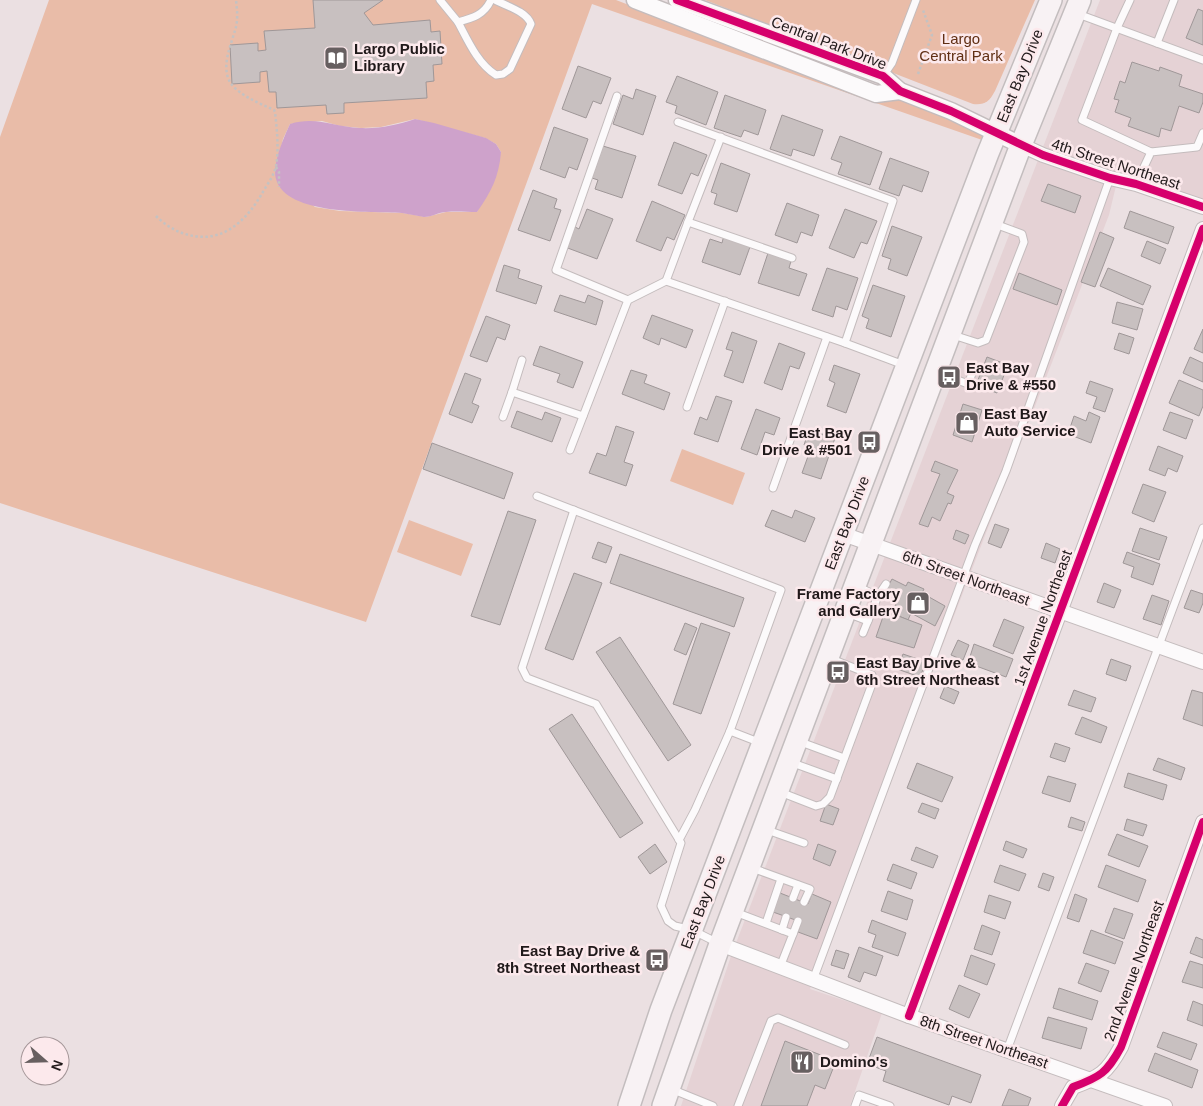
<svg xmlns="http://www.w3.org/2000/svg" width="1203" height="1106" viewBox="0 0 1203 1106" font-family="Helvetica,sans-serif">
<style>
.built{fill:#e5d2d5}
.green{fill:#e9bca8;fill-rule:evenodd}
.water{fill:#cea2cb}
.building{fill:#c8c0c0;stroke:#9f9798}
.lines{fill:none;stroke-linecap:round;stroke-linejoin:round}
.service-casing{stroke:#c4bcbd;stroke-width:9}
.minor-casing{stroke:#c4bcbd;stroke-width:16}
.tertiary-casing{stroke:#c4bcbd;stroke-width:19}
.primary-casing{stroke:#c3bdbe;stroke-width:24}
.path{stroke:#c4c2c2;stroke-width:2.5;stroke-dasharray:2.5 2.5;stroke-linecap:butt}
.service{stroke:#fcfafb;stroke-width:7}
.minor{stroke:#fcfafb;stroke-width:14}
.tertiary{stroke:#fcfafb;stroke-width:16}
.primary{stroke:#f8f2f4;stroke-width:21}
.cycleway-casing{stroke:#fce9ec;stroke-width:11}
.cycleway{stroke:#d6006c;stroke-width:8}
.labels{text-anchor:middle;stroke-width:5;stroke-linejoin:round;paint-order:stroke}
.park-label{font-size:15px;fill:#602f14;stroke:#fce9ec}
.street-label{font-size:15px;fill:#20191a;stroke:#fce9ec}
.poi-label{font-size:15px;font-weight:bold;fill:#20191a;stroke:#fce9ec;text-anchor:start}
</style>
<rect width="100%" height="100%" fill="#ebe0e2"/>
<g class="built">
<polygon points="1100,0 1203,0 1203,200 1139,177 1112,171 1043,147"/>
<polygon points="1038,160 1116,186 1109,215 971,572 890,543"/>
<polygon points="885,556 966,585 816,973 736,943"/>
<polygon points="731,956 811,986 810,989 882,1013 850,1106 681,1106"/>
</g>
<g class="green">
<path d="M49,0h567l258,100 24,-1 3,2 2,-1 45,18 39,18 -2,5 -393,-137 -226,618 -366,-119v-366zM415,119l70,19 11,6 5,8 -24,60h-31l-20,5 -23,-4 -63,-2 -25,-4 -39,-36 7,-32 7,-15 32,-3 18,5 21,2 20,-1z"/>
<path d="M705,0h330l-40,91c-6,11 -10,14 -22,13z"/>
<polygon points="682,449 745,473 733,505 670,481"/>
<polygon points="409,520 473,544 461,576 397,552"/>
</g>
<path class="water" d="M415,119l19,4 52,15 10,6 5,8c-2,25 -10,40 -24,60 -10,0 -21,-1 -31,0 -7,0 -14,5 -22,5 -7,-1 -15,-3 -22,-4 -31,-2 -116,3 -126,-34 -4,-15 8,-42 14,-55 26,-8 44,3 70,4 19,1 37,-3 55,-9z"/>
<g class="building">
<polygon points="313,0 383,0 364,13 373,25 430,20 431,32 440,31 442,64 433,65 434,81 426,82 427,98 344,103 344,113 327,114 326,105 277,108 276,92 269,92 267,71 260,72 260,82 232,84 230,45 258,43 258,51 266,50 264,31 315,28"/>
<polygon points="1198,9 1203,11 1203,45 1186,38"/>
<polygon points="1132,62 1159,71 1160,67 1182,75 1179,86 1203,94 1203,102 1199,113 1179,106 1171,131 1161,128 1159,137 1128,126 1131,118 1115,112 1119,100 1114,99 1120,81 1125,83"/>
<polygon points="578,66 611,78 601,104 593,101 586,118 562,109"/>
<polygon points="677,76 718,92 706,125 675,113 677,106 666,102"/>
<polygon points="636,89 656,96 643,135 613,124 623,95 633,99"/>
<polygon points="725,95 766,110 758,135 744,130 741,137 714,128"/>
<polygon points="782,115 823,130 814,156 793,149 791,156 770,149"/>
<polygon points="554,127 588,139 577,170 569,167 565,178 540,169"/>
<polygon points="840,136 882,152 870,185 838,174 842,163 831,159"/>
<polygon points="674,142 707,155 698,176 691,173 682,194 658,185"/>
<polygon points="603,146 636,156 622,198 595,189 598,180 592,178"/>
<polygon points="890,158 929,172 922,192 903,185 899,196 879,189"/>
<polygon points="721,163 750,174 737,212 714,204 717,194 711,192"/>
<polygon points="1048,184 1081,196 1075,213 1041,201"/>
<polygon points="533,190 557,199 554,208 561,210 550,241 518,230"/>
<polygon points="652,201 685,215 674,240 667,237 661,251 636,241"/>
<polygon points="787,203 819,215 812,236 801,232 797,243 775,235"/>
<polygon points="587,209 613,219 597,259 565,247 573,226 579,229"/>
<polygon points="845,209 877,221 867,244 861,242 854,258 829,248"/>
<polygon points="1130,211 1174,227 1168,244 1124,228"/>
<polygon points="892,226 922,237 907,276 888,269 891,259 882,256"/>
<polygon points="1100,232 1114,238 1095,287 1081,282"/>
<polygon points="724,235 751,244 740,275 702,262 710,239 722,243"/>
<polygon points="1147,241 1166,249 1160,264 1141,256"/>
<polygon points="768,253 791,261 789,268 807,274 799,296 758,283"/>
<polygon points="504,265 520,270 518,278 542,286 536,304 496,291"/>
<polygon points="827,268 858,278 847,310 836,306 833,317 812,310"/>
<polygon points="1108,268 1151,286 1143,305 1100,286"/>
<polygon points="1019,273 1062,290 1057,305 1013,289"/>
<polygon points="873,285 905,296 891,337 866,328 869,319 862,316"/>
<polygon points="560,295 585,303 588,295 603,301 596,325 554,311"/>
<polygon points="1117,302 1143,309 1137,330 1112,323"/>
<polygon points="652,315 693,330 686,348 661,338 659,345 643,338"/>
<polygon points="486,316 510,325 505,340 497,337 487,362 470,356"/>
<polygon points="1203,329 1203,353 1194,349"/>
<polygon points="732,332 757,341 743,383 724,376 733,351 726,349"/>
<polygon points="1119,333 1134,338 1129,354 1114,349"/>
<polygon points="779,343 805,353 799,369 790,366 782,390 764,383"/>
<polygon points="540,346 583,362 573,388 557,382 560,374 533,365"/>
<polygon points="987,357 1008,365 997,393 976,385"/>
<polygon points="1190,357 1203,363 1203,382 1183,373"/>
<polygon points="834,365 860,374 846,413 827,406 835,383 829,380"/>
<polygon points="631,370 647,375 644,383 670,393 664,410 622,394"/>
<polygon points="465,373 481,379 472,403 479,406 472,423 449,414"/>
<polygon points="1179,380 1203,390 1203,406 1199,416 1169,403"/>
<polygon points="1090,381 1113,389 1105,412 1093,408 1097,397 1086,393"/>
<polygon points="716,396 732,401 718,442 694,434 700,417 707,420"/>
<polygon points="963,404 982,410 972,442 953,435"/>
<polygon points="756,409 780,418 774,435 765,432 757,455 741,449"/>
<polygon points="517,411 542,420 545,412 561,418 552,442 511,427"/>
<polygon points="1089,412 1100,417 1091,443 1068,434 1074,416 1086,421"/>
<polygon points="1170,412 1193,420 1186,439 1163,430"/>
<polygon points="616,426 634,432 624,462 633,465 626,486 589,473 597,453 606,456"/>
<polygon points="809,430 835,438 821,479 802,473 811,448 804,445"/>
<polygon points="432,443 513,473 504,499 423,469"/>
<polygon points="1158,446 1183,456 1177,472 1168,468 1165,476 1149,470"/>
<polygon points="935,461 958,470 947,493 954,496 951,504 948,503 940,521 932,517 928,527 919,524 940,474 931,471"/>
<polygon points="1143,484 1166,492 1154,522 1132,513"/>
<polygon points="772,510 792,518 795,510 815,518 805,542 765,526"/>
<polygon points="508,511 536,520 500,625 471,616"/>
<polygon points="995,524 1009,529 1001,548 988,543"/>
<polygon points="1140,528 1167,537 1159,560 1132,551"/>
<polygon points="956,530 969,535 965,544 953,539"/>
<polygon points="598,542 612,547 606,563 592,558"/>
<polygon points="1046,543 1060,549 1055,563 1041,558"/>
<polygon points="1127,552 1160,564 1153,585 1131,577 1134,567 1123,563"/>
<polygon points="620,554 744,598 734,627 610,583"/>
<polygon points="574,573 602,583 573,660 545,649"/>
<polygon points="892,579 906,586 908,582 924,589 922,593 945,606 935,626 911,613 908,620 892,613 898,599 885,592"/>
<polygon points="1104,583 1121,590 1114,608 1097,602"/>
<polygon points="1191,590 1203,594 1203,603 1199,613 1184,608"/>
<polygon points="1152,595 1169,601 1161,625 1143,619"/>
<polygon points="885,611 922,625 914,648 876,637"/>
<polygon points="1004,619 1024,627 1013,654 993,646"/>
<polygon points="685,623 697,628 686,655 674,650"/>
<polygon points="701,623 730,633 701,714 673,704"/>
<polygon points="620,637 691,745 668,761 596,652"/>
<polygon points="958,640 969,645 963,660 951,655"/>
<polygon points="974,644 1013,659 1006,677 968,663"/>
<polygon points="903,654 926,662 920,677 897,669"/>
<polygon points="1111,659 1131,666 1126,681 1106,674"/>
<polygon points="945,686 959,692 954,704 940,698"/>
<polygon points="1074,690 1096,698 1091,712 1068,705"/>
<polygon points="1192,690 1203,693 1203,726 1183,719"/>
<polygon points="572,714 643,823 620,838 549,729"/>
<polygon points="1082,717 1107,727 1101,743 1075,734"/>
<polygon points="1055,743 1070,748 1065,762 1050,757"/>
<polygon points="1158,758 1185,768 1181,780 1153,770"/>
<polygon points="917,763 953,777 942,802 907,788"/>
<polygon points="1128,773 1167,785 1163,800 1124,787"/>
<polygon points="1048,776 1076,784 1070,802 1042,793"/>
<polygon points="922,803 939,809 935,819 918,812"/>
<polygon points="826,804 839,809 833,825 820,821"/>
<polygon points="1071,817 1085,822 1082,831 1068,827"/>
<polygon points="1127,819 1147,825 1143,836 1124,830"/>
<polygon points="1117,834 1148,846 1139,867 1108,855"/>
<polygon points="1006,841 1027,849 1023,858 1003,850"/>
<polygon points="655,844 667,862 650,874 638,857"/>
<polygon points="818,844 836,851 830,866 813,859"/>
<polygon points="916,847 938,856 933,868 911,860"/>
<polygon points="893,864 917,873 911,889 887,880"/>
<polygon points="1000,865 1026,874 1019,891 994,882"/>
<polygon points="1106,865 1146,880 1138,902 1098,887"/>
<polygon points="1043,873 1054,877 1049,891 1038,887"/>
<polygon points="888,891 913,900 907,920 881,911"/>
<polygon points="780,893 808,904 812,894 831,902 817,939 798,932 801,922 773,912"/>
<polygon points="1075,894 1087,899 1079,922 1067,918"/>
<polygon points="989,895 1011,902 1005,919 984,912"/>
<polygon points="1114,908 1133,914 1124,939 1105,932"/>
<polygon points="872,920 906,933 898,956 872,947 876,935 868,932"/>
<polygon points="982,925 1000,932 992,955 974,949"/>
<polygon points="1091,930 1123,942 1115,964 1083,953"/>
<polygon points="1196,937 1203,940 1203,958 1190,953"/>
<polygon points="859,947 883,956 876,976 864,972 860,982 848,977"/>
<polygon points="836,950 849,954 844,969 831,965"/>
<polygon points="971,955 995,964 987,985 964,976"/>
<polygon points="1190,961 1203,965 1203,988 1182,982"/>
<polygon points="1086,963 1109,971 1101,992 1078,983"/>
<polygon points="959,985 980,994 969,1018 949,1009"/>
<polygon points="1059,988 1098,1001 1092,1020 1053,1008"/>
<polygon points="1193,1001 1203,1005 1203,1026 1187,1020"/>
<polygon points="1048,1017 1087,1028 1081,1049 1042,1038"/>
<polygon points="1163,1032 1197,1044 1191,1060 1157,1047"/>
<polygon points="877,1037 981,1075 971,1103 952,1096 949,1105 883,1081 886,1071 867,1064"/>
<polygon points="785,1041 836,1061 825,1089 815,1085 807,1106 761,1106"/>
<polygon points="1155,1053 1198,1070 1192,1088 1148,1071"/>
<polygon points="1009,1089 1031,1098 1028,1106 1002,1106"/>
</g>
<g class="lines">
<g class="service-casing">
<g id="service">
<path d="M440,0l18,22c15,-4 26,-7 33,-22"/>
<polyline points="1130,0 1117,28 1082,120 1151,152"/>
<polyline points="1078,14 1203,60"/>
<path d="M458,22c10,19 20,42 38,53l7,-1 7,-5 21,-45c-5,-13 -25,-18 -36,-24"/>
<polyline points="1157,43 1174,0"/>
<polyline points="883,76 892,63 916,0"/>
<polyline points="617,96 556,270 628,300"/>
<polyline points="678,122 893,201 845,343 904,365"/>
<polyline points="721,137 688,222 792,258"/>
<polyline points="1136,184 1151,152 1197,147 1203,133"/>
<polyline points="688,222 666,281 845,343"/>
<polyline points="953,335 978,343 986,340 1024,242 1022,234 995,224"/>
<polyline points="522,360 512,392 583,416"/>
<polyline points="939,373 968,384 975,366"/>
<polyline points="687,407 725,301"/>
<polyline points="503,417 512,392"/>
<polyline points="570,450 628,300 666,281"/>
<polyline points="773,488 827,337"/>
<polyline points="537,496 781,590 730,731 761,743"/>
<polyline points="574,510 522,668 527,678 596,704 681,843 661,906 668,921 675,926 692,930 718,943"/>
<polyline points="856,586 878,596"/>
<polyline points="847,613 868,621"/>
<polyline points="863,633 878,596 886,584"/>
<polyline points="798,741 844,758"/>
<polyline points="790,762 837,779"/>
<polyline points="780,792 816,806 823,804 830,797 872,684 872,675 829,658"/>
<polyline points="767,830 804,843"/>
<polyline points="679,840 695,810 730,731"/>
<polyline points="752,868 810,889 804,902"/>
<polyline points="793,898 798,885"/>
<polyline points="735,912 793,934 780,967"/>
<polyline points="766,923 781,879"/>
<polyline points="782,930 786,917"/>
<polyline points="793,934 798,921"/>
<polyline points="813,980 975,545 1006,471 1110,178"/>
<polyline points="1007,1050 1203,528"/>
<polyline points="671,1089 713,1106"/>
<polyline points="738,1106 771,1021 778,1018 845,1045"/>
<polyline points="855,1106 859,1095 890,1106"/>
</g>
</g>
<g class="minor-casing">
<g id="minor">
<polyline points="1021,145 1043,155 1110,178 1136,184 1203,207"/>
<polyline points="843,534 1203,662"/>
<polyline points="720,944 909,1016 1165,1106"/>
<polyline points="909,1016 1203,229"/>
<path d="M1062,1106l11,-19c27,-10 34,-14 48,-40l82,-225"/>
</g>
</g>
<g class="tertiary-casing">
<g id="tertiary">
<polyline points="635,0 876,94 900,91"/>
<polyline points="677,0 883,76 900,91 951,111 1021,145"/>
</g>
</g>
<g class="primary-casing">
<g id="primary">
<polyline points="629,1106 661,1010 988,153 1051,0"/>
<polyline points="663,1106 720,944 1021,145 1080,0"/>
</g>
</g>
<g class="path">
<polyline points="918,74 932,35 923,10"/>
<polyline points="276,167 279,172 279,187"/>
<path d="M156,216c9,9 20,16 33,19 35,9 59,-16 75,-45 5,-8 10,-15 12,-24 3,-17 1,-36 -1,-54l-1,-2c-13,-6 -28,-12 -38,-21 -19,-16 -5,-43 0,-62 2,-9 1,-18 0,-27"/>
</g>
<use href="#service" class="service"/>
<use href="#minor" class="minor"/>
<use href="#tertiary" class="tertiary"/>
<use href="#primary" class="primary"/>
<g class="cycleway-casing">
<g id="cycleway">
<polyline points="677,0 883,76 900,91 951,111 1043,155 1110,178 1136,184 1203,207"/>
<polyline points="909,1016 1203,229"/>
<path d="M1062,1106l11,-19c27,-10 34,-14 48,-40l82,-225"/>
</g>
</g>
<use href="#cycleway" class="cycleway"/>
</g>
<defs>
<g id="library-square" transform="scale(1.25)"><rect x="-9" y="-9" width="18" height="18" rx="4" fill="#675f60" stroke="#fce9ec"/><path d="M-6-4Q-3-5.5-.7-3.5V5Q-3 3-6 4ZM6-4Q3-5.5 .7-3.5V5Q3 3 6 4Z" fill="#fff"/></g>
<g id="bus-square" transform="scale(1.25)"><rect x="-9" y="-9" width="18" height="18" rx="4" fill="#675f60" stroke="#fce9ec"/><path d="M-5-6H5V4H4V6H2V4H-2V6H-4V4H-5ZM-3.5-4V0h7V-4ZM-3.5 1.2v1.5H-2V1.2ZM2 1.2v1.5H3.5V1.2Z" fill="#fff"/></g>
<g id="shop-square" transform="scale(1.25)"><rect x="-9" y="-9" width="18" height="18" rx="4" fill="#675f60" stroke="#fce9ec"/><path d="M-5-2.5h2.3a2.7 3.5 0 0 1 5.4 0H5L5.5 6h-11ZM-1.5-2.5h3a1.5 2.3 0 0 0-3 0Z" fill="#fff"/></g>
<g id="restaurant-square" transform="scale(1.25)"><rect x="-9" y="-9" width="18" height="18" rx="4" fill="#675f60" stroke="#fce9ec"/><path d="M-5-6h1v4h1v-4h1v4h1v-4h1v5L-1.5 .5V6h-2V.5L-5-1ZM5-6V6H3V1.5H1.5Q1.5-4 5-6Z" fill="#fff"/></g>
</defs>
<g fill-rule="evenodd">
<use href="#library-square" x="336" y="58"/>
<use href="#bus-square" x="949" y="377"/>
<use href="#shop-square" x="967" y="423"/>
<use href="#bus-square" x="869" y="442"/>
<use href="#shop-square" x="918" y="603"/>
<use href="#bus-square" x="838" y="672"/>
<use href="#bus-square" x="657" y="960"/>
<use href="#restaurant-square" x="802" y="1062"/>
</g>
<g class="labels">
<g class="park-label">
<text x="961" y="44">Largo<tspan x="961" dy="17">Central Park</tspan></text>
</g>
<g class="street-label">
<text transform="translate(829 43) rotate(21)" y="5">Central Park Drive</text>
<text transform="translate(1020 76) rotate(-68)" y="5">East Bay Drive</text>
<text transform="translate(1116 164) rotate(18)" y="5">4th Street Northeast</text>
<text transform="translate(847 523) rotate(-69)" y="5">East Bay Drive</text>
<text transform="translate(966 578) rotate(20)" y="5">6th Street Northeast</text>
<text transform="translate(1043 618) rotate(-70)" y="5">1st Avenue Northeast</text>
<text transform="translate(703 902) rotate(-69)" y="5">East Bay Drive</text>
<text transform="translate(1134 971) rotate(-70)" y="5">2nd Avenue Northeast</text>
<text transform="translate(984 1042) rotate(19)" y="5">8th Street Northeast</text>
</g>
<g class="poi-label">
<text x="354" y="54">Largo Public<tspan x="354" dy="17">Library</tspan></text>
<text x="966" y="373">East Bay<tspan x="966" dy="17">Drive &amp; #550</tspan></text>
<text x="984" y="419">East Bay<tspan x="984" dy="17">Auto Service</tspan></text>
<text x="852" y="438" text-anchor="end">East Bay<tspan x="852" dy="17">Drive &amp; #501</tspan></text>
<text x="900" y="599" text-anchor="end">Frame Factory<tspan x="900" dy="17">and Gallery</tspan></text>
<text x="856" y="668">East Bay Drive &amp;<tspan x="856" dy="17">6th Street Northeast</tspan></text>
<text x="640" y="956" text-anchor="end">East Bay Drive &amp;<tspan x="640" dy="17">8th Street Northeast</tspan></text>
<text x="820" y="1067">Domino's</text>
</g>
</g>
<g transform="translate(45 1061) rotate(110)"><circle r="24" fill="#fce9ec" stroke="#a49698"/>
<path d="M0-4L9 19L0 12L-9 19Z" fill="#675f60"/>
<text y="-8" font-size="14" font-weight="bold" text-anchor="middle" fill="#20191a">N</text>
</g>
</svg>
